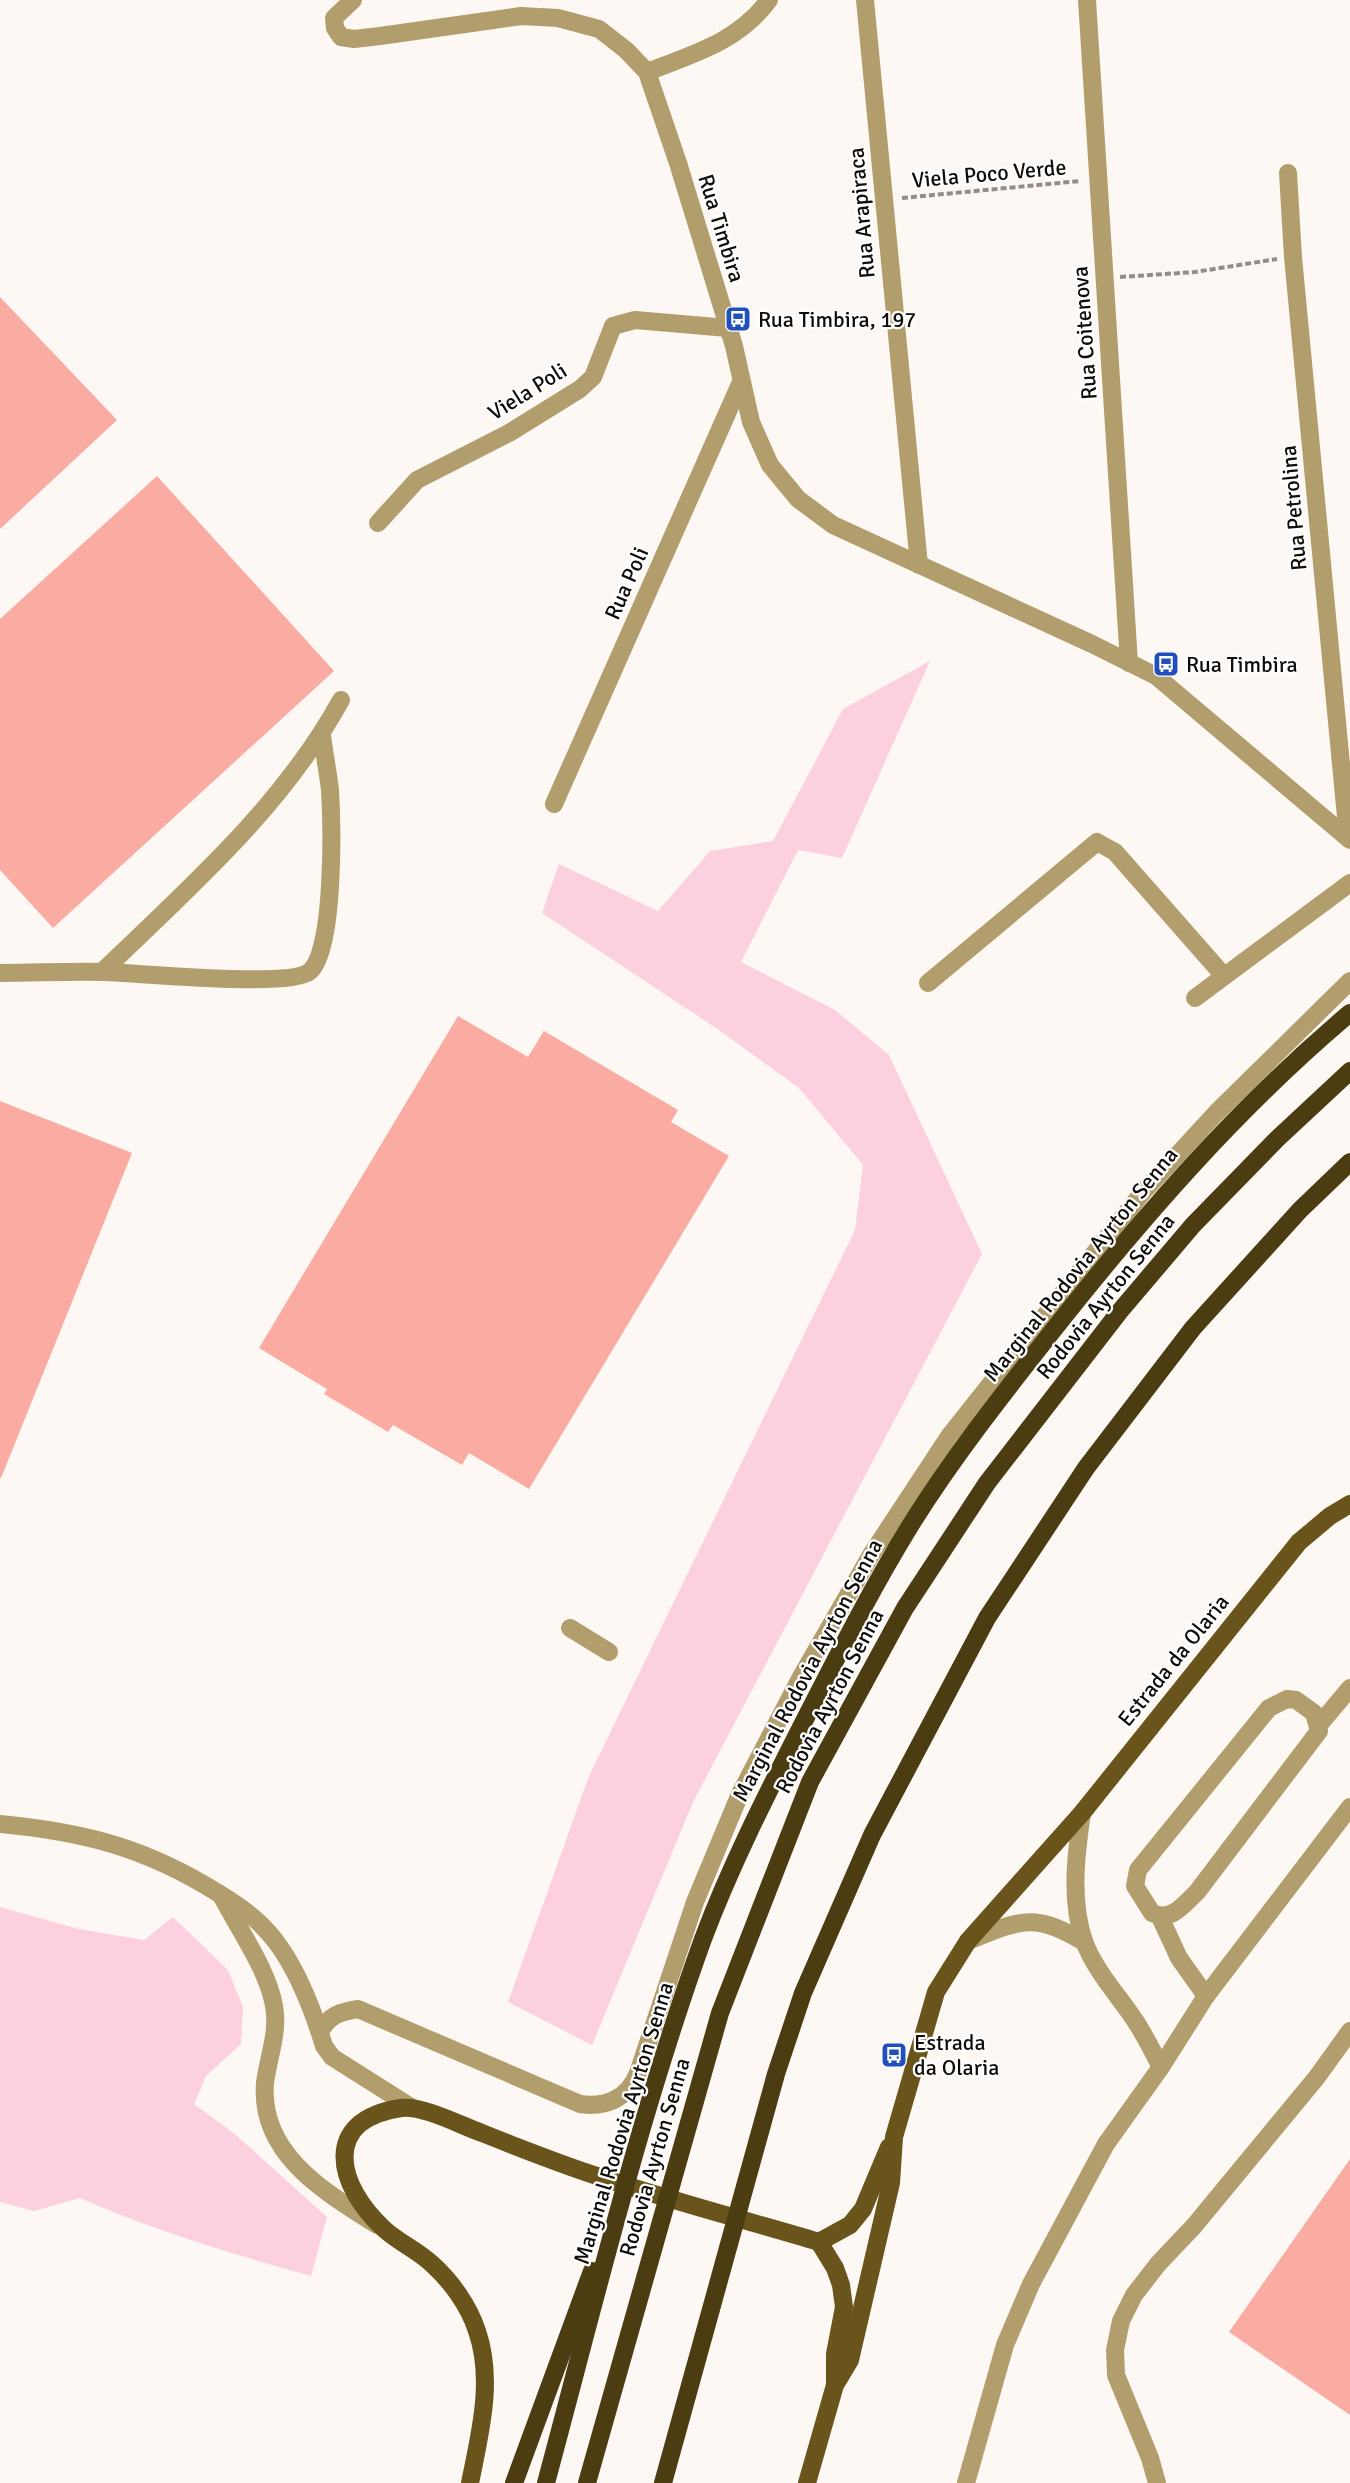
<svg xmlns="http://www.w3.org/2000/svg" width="1350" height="2483" viewBox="0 0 1350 2483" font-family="Signika,sans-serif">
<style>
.green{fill:#fdd0df}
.building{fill:#faaba2}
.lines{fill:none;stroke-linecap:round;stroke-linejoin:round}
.path{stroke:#928d8a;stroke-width:4;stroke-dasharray:6 3;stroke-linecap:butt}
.minor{stroke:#b29e6d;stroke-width:18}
.major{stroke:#69541b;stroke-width:18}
.highway{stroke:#4b3c12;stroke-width:18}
.labels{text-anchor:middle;stroke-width:4.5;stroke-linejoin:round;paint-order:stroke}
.street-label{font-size:22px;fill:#100c09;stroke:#fff}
.poi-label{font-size:22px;fill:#100c09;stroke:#fff;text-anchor:start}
</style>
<rect width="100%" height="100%" fill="#fef8f4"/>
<g class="green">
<polygon points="930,661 842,858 798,850 741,962 835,1010 889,1055 982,1254 693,1802 592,2045 508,2002 589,1776 855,1230 863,1165 799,1088 716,1028 542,913 559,864 658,911 710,851 773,841 843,709"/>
<path d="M0,1907l79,22 65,11 29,-23 55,53 15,37 -2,37 -35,32 -12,28 42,31 91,82 -16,59c-79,-22 -156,-45 -231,-78l-46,13 -34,-9z"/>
</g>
<g class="building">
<polygon points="0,297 117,420 0,529"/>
<polygon points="157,476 334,671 53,928 0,870 0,619"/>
<polygon points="458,1016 528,1057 544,1031 678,1110 671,1122 729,1156 529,1489 469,1453 462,1465 393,1425 388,1432 324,1394 327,1389 259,1348"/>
<polygon points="0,1101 132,1153 1,1478 0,1478"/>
<polygon points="1350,2159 1350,2415 1229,2332"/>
</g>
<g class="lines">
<g class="path">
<polyline points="902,198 1080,181"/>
<polyline points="1120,277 1195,272 1277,259"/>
</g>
<g class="minor">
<polyline points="353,0 334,18 335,28 341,37 354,39 380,36 521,16 558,18 599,29 626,50 647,72 678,163 734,346 751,422 770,465 798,499 833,525 1092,644 1156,676 1350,840"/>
<polyline points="865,0 919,565"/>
<polyline points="1087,0 1129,663"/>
<path d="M647,72c46,-18 91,-30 122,-72"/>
<polyline points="1288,173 1293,257 1348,838"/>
<polyline points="378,523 417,480 509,433 580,389 593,377 613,326 635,320 728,328"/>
<polyline points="554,804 741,382"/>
<path d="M103,971c87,-84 179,-164 238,-271"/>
<path d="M0,973c35,0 70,-2 105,-1 35,1 182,16 204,0 26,-19 23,-149 21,-182 -2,-18 -6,-37 -8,-55"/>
<polyline points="928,983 1097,842 1115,852 1224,976"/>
<polyline points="1195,998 1350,883"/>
<polyline points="570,1628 609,1652"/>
<path d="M1287,1699l9,1 18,13 5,18 -122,161c-14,13 -25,30 -45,21l-17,-27 3,-16 131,-162z"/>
<polyline points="1319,1725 1350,1688"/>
<path d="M1082,1813c-6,41 -12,87 2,128 11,30 35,55 52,81 9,14 17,30 25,45"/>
<path d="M0,1824c85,8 146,24 218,69 23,14 43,28 59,50 22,30 36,67 47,103l8,11 79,50"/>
<path d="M221,1895c17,33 47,75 53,111 5,26 -6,52 -9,77 -6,71 60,109 112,142"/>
<polyline points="1160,1917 1179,1958 1206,1996"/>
<path d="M968,1941c53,-21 65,-29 116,1"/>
<path d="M320,2032c9,-17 20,-20 38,-23l222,95c26,4 48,-6 58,-31l57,-171 45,-108 61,-117 70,-122 79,-120 193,-243 73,-79 134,-132"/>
<polyline points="966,2483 1005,2345 1031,2284 1106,2144 1161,2067 1206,1996 1350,1807"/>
<polyline points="1157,2483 1150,2458 1116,2375 1115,2350 1121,2321 1134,2295 1158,2264 1194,2226 1317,2077 1350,2031"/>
</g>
<g class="major">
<polyline points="819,2242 835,2268 841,2285 844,2307 835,2354 835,2383"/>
<polyline points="819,2242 850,2225 863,2209 889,2147"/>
<path d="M470,2483c10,-50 24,-103 7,-152 -8,-25 -26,-50 -45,-67 -15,-14 -34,-22 -48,-35 -47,-43 -64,-109 17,-121 21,-3 59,17 81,25 35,14 71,28 106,40 76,26 154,46 231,69"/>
<polyline points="807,2483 835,2385 850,2360 891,2183 894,2137 936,1992 968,1941 1082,1813 1299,1542 1330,1516 1350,1504"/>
</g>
<g class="highway">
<polyline points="514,2483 592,2271"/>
<path d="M546,2483c49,-182 93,-367 157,-544 27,-72 62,-141 97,-210 35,-68 70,-138 110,-203 41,-66 89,-127 137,-188 92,-117 189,-229 303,-325"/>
<polyline points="587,2483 720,2013 810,1782 905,1608 987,1483 1120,1311 1193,1225 1277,1139 1350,1071"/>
<polyline points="663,2483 776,2074 803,1993 872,1835 987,1618 1086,1468 1193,1328 1300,1210 1350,1162"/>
</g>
</g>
<defs>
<g id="bus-square" transform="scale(1.35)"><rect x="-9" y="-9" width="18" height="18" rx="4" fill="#214fbc" stroke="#fff"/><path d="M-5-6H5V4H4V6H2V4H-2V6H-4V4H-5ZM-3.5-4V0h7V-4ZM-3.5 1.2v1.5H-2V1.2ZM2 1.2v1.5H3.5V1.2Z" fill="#fff"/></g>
</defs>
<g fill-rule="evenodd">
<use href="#bus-square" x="738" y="319"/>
<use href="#bus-square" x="1166" y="664"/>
<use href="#bus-square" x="894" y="2055"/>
</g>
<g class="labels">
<g class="street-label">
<text transform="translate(989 173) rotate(-5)" y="8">Viela Poco Verde</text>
<text transform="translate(861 213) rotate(-95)" y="8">Rua Arapiraca</text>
<text transform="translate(722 228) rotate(73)" y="8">Rua Timbira</text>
<text transform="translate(1084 333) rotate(-94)" y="8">Rua Coitenova</text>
<text transform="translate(527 391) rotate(-32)" y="8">Viela Poli</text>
<text transform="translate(1293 508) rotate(-95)" y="8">Rua Petrolina</text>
<text transform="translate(626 583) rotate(-66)" y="8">Rua Poli</text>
<text transform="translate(1080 1264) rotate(-51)" y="8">Marginal Rodovia Ayrton Senna</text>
<text transform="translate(1105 1296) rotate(-51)" y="8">Rodovia Ayrton Senna</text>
<text transform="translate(1173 1660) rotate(-51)" y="8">Estrada da Olaria</text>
<text transform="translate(807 1670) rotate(-62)" y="8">Marginal Rodovia Ayrton Senna</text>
<text transform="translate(829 1701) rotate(-62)" y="8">Rodovia Ayrton Senna</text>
<text transform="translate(623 2123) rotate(-73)" y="8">Marginal Rodovia Ayrton Senna</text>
<text transform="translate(654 2157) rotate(-74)" y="8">Rodovia Ayrton Senna</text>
</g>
<g class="poi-label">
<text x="758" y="327">Rua Timbira, 197</text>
<text x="1186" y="672">Rua Timbira</text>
<text x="914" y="2050">Estrada<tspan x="914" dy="25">da Olaria</tspan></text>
</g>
</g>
</svg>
